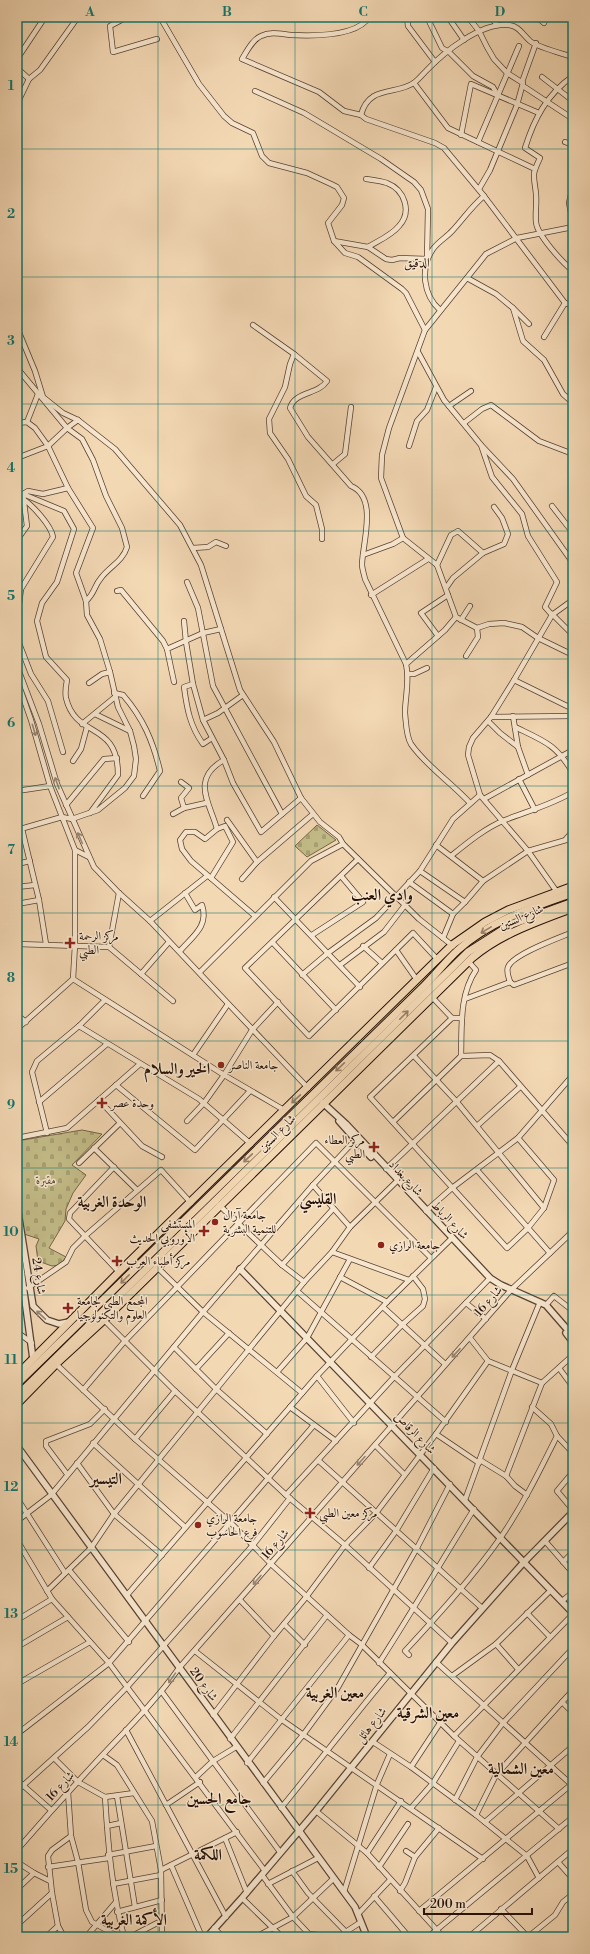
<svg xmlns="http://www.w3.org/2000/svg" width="590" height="1954" viewBox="0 0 590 1954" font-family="'Libre Bodoni',Amiri,serif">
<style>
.cemetery{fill:url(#cemetery-stones);stroke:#746648}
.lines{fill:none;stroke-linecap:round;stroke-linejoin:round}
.minor-casing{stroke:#594232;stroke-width:6}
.tertiary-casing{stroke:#594232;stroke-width:8}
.primary-casing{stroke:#261007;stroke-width:9}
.trunk-casing{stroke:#261007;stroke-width:9}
.minor{stroke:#f7e6ce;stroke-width:4.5}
.tertiary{stroke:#f7e6ce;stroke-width:5.5}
.primary{stroke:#f3d8b4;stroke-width:7}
.trunk{stroke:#f3d8b4;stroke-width:7}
.oneway{stroke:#998674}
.oneway2{stroke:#977e66}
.grid{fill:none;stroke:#0f766e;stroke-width:1;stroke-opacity:0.55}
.poi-dot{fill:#8f2418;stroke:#f7e6ce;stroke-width:1.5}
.labels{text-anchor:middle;stroke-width:3;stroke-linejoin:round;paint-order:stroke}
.street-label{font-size:12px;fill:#261007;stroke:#f7e6ce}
.poi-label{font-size:12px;fill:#261007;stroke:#f7e6ce;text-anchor:start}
.park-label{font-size:12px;font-style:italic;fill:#5d4c34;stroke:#f7e6ce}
.neighbourhood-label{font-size:13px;fill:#261007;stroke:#f7e6ce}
.district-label{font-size:16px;font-weight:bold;fill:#261007;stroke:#f7e6ce}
.neatline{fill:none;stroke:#0f766e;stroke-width:1.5}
.grid-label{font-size:13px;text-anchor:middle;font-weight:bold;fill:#0f766e}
</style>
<defs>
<pattern id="cemetery-stones" width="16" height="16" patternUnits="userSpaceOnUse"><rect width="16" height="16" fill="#c3bc88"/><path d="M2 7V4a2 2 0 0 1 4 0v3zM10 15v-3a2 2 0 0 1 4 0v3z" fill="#a7a174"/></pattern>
</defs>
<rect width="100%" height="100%" fill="#f3d8b4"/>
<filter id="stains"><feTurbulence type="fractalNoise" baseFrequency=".005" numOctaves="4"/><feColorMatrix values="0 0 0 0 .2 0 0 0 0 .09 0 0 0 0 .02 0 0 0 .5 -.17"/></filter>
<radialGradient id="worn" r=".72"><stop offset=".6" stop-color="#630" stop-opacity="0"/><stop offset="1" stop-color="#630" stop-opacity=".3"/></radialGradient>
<g class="cemetery">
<polygon points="317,825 336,840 307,857 295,846"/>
<polygon points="82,1130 102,1134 72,1165 86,1175 73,1193 66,1209 65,1221 49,1248 66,1257 60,1265 52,1266 38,1261 36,1246 39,1239 24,1234 17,1188 17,1141"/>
</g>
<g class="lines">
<g class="minor-casing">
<g id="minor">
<polyline points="127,17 110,26 113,52 157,39"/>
<polyline points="160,17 199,84 224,116 232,123 253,133 262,156 269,163 307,173 331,184 337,187 344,198 342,205 328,223 334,241 345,253 358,257 402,289 406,293 425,330"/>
<path d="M369,17c-12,20 -57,19 -78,18 -10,-1 -20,-4 -30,1 -9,4 -14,15 -19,23l77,33 25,19 17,4 5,4 69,24 9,5 40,48 81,107 8,3"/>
<polyline points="407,17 408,26 435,62"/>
<polyline points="427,17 442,48 449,52 473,76 493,87 498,96"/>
<polyline points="448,17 464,40"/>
<polyline points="468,17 479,31 487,47 494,59 507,73 523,83 517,105 490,170 479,189"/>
<polyline points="491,17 497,25"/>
<polyline points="537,17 544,23 547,17"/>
<polyline points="17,59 45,17"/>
<polyline points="17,68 29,79 40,70 78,17"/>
<path d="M573,76c-26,18 -39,43 -48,72l15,10c-9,19 -6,16 -4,36 1,9 -1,19 0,28 1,13 27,41 37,49"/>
<polyline points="542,77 573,101"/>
<polyline points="522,82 536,43"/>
<polyline points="414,83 448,128 535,169"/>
<polyline points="523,86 573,119"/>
<path d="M255,91l49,22 77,46 33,23 7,8 7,19 -1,50 -27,-1 -8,2 -6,-1 -18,-12c10,-6 24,-12 31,-21 13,-14 6,-36 -12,-43 -6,-2 -14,-3 -21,-4"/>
<polyline points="17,104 29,79"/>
<path d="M361,115c8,-31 36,-19 54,-33 4,-3 7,-7 11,-11 18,-19 55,-49 83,-46 10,1 14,10 21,16 9,7 31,12 43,16"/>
<polyline points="461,135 471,84 539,113"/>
<polyline points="478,142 519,46"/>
<polyline points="565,142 573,145"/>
<polyline points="573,186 569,203 573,223"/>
<polyline points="573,227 517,238 486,254 425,330 389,428 382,455 381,478 403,538 437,565 456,617 477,628 489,624 504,623 522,627 538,638 573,655"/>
<polyline points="334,241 368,247"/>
<polyline points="467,278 496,294 513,308 523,341 544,360 563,394 573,403"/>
<polyline points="513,308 529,324"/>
<path d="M440,310c-17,-15 -20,-42 -7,-61 6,-8 14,-12 20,-19 11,-12 19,-24 31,-34"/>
<path d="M253,325l41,29 33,27c-9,14 -32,10 -37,27l18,29 43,49c27,11 12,55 11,78 0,5 2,10 3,15l41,85c4,17 -1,33 -1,49 1,9 1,23 6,31 14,21 41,39 59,59"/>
<polyline points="18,330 35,371 43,397 63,413 78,420 115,449 180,525 201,565 240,690 274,742 301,798 320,822 339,837 343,844 419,919 453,946"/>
<polyline points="544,337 565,303"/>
<polyline points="418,352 444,400 481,445 492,477 522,514 528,536 557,582 545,607 552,615"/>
<polyline points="294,354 290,364 285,387 269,419 270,433 288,459 306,496 316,505 322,529 322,539"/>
<polyline points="17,368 67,428 48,446 68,488 93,528 76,573 86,601 87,615 100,639 110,672 118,707 130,731 134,746 136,759 134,776 125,788 98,810 72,819 62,817 17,830"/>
<polyline points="449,406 471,391"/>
<path d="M78,420l-11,8 15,11 11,21 13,36 16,32 5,19c-4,14 -18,20 -26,31 -7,8 -6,15 -15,23"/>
<polyline points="27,422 38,394"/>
<polyline points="17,423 27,422 35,428 48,446 17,458"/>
<polyline points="464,423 482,409 491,405 539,441 573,454"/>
<polyline points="409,446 417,421 427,410 436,387"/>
<polyline points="482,446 513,479 573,563"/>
<polyline points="333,464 345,454 351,407"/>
<path d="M23,494l41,17 10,18 -17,53 -15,21 -5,18 9,36 21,23c-1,5 -2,13 -1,18 10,42 52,22 52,77l-28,38"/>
<polyline points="552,506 573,533"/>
<polyline points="17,540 27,526 23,494 28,491 43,494 68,488"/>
<polyline points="193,548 208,547 216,542 226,546"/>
<polyline points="363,555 393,544 403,538"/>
<polyline points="437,565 451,535 458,531 483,553 504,544 508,534 502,518 494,507"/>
<polyline points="187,582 198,608 213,686 282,814"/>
<polyline points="446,588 453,578 483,553"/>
<polyline points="117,591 121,590 163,641 167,649"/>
<polyline points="371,595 428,559"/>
<polyline points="552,614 573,635"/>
<path d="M17,620l4,-31 32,-52c-2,-12 -21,-32 -30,-38"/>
<polyline points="461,620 470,606"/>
<polyline points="184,621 186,642 193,684 203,720 224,760 233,783 261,832 301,798"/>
<polyline points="438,636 421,613 448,595"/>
<polyline points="17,638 31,674 48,701 63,752"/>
<polyline points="466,656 478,637 477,628"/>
<polyline points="406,664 445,630 456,617"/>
<polyline points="17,666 39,724 57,784 94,867 119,893 150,921 308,1088"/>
<polyline points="409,674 414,674 427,668"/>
<polyline points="17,680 31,720 50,786 75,850 75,945 73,979 17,1029"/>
<polyline points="514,680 573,709"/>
<polyline points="174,682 167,649 203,633 221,629"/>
<polyline points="89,683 102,674 110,672"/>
<path d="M193,684l-9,3c3,22 6,39 19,57l9,-6"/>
<path d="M114,693l9,2c20,23 30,46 37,76l-17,25"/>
<polyline points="95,714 130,731"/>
<polyline points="513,716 518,747 528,775"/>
<polyline points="491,717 573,716"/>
<polyline points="203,720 218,713 243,695"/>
<polyline points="488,721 500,733 518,747"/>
<polyline points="82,724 115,697"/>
<path d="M515,727c29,14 41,17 58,46"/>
<path d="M224,760c-34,19 -14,43 -7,69l-12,10 -10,-7h-9l-6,8 2,9 9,12 64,55"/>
<polyline points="73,761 81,749 87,727"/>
<polyline points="519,779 535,810"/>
<polyline points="181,782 189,788 181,798 184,808 206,803"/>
<polyline points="17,791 50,786"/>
<polyline points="484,799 573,750"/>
<polyline points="66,805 104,759 117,758"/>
<polyline points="173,814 184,808"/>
<polyline points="227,820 257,862"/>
<polyline points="22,829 39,900 46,944"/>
<polyline points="566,839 573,831"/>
<polyline points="436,845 483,881"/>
<polyline points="75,850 89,857"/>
<path d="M451,856c16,-13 34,-28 54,-36 23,-9 46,-15 68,-28"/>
<polyline points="358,859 245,968 309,1036 413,933 438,960"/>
<polyline points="17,864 30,861"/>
<polyline points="420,871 465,902 483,881 528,851 573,838"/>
<polyline points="211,878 233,842 225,826 217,829"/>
<polyline points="242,879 257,862 313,814"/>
<polyline points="409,882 453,914"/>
<polyline points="17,887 35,885"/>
<polyline points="557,892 528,851 480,795 468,755 469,747 473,738 491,717 514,680 552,615 570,602 573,597"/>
<polyline points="274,897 360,987"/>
<polyline points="17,904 39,900"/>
<polyline points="150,921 207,876"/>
<polyline points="312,935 363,902 341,876"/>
<polyline points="443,938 453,914 465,902"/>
<polyline points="273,943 336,1010"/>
<polyline points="17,944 109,947 173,1001"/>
<polyline points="363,946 382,963"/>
<polyline points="109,947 119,893"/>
<polyline points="396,950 417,980"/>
<path d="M180,951c13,-15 29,-25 22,-46l-7,5 -10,-17"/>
<polyline points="340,965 384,932 405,905"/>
<polyline points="200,972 311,861 343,844"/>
<polyline points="141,974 169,942"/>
<polyline points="302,975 328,953 376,918 420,871 453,819 480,795"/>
<polyline points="73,979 224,1075 284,1110"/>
<path d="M510,982c-1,-4 -4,-10 -2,-15 5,-13 51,-29 65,-35"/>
<polyline points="432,997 452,1018 462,1018"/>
<polyline points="465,999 510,982 514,985 573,963"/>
<polyline points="17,1015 26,1022"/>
<polyline points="452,1018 370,1097 507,1248 528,1228 544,1208 554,1180 518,1138"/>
<polyline points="79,1026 199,1099 251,1144"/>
<polyline points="193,1055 228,1004"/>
<polyline points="414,1056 456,1101 544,1208"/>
<path d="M461,1056c1,-29 -2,-61 15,-86l-8,-9"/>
<polyline points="116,1085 195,1150 250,1091"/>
<polyline points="99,1100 142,1146 162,1157"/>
<polyline points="39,1102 107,1044"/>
<polyline points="187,1121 204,1103 224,1075 252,1030 278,1002"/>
<polyline points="393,1122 461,1056 490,1055 499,1061 573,1146"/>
<polyline points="477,1126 520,1087"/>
<polyline points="47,1133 32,1072 37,1061 79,1026 105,1000"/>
<polyline points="17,1138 67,1128 140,1064"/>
<polyline points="94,1148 137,1190"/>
<polyline points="79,1163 120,1123"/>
<polyline points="114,1167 70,1213 69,1219 119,1272"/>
<polyline points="386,1169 499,1061"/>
<polyline points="477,1170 550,1253"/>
<polyline points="313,1185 350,1227"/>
<polyline points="219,1205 282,1265 304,1282"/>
<polyline points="426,1211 452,1188 518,1138 573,1075"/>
<polyline points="332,1252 409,1280"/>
<polyline points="282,1265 333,1209"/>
<polyline points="157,1267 203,1312 302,1393"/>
<polyline points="340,1277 387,1302"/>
<polyline points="17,1282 22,1274"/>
<polyline points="28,1288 66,1262 73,1248 85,1236 161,1170 191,1203"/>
<polyline points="297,1291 446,1422"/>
<polyline points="466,1303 486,1319"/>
<polyline points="546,1305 554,1296 573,1311"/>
<polyline points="383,1307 445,1364"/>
<polyline points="104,1320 175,1391 286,1495 345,1545 452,1643"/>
<polyline points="17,1332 32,1343"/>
<polyline points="470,1338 488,1361 542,1383"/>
<polyline points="174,1347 216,1389 267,1434"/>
<polyline points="371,1357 403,1324 423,1306 425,1299 423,1289 413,1276"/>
<polyline points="56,1364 135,1439 231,1523 271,1564 349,1635 361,1644 454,1736 559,1829"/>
<polyline points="559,1368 573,1387"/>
<polyline points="196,1369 229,1333"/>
<polyline points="277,1372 307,1338 350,1259"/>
<polyline points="317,1376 354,1423"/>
<polyline points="83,1390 124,1342 316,1143 431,1258"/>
<polyline points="290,1407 336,1441"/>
<polyline points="532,1407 551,1424 557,1436 573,1453"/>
<polyline points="436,1434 479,1463"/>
<polyline points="135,1439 175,1391"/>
<polyline points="93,1443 185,1527"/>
<polyline points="375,1445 404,1474"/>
<polyline points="480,1460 506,1476 515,1486 527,1495"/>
<polyline points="319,1461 482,1608"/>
<polyline points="77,1463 114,1514 162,1555"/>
<polyline points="573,1472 557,1491 573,1510"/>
<polyline points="67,1474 46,1446 46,1441 90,1424 105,1409"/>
<polyline points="506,1476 542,1383 573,1355"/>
<polyline points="286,1495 395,1376 490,1278"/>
<polyline points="17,1498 65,1573"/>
<polyline points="465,1500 512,1370 540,1302"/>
<polyline points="17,1521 51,1495 203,1312 313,1185 357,1138"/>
<polyline points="17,1540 52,1599 109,1663 265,1871"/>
<polyline points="545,1541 573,1573"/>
<polyline points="563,1562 573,1552"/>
<polyline points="369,1568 396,1531 434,1468"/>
<polyline points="69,1570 129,1642"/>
<polyline points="47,1591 91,1548 114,1514 304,1282 332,1252 350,1227 397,1181"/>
<polyline points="127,1595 317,1376 387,1302 452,1238"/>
<polyline points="240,1600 274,1636"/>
<polyline points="562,1601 573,1592"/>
<polyline points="527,1613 550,1637"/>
<polyline points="17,1620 52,1599"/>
<polyline points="284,1624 305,1645"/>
<polyline points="496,1644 518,1669"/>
<polyline points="17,1647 68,1617"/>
<polyline points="195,1651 282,1720 483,1859"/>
<path d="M409,1655l-4,-4c33,-36 68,-74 96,-114 22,-32 39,-67 56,-101"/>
<polyline points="436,1662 573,1786"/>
<path d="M379,1663c33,-51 63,-103 95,-154"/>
<polyline points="452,1676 496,1644 551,1590"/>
<polyline points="17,1684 90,1642"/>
<polyline points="162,1692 280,1852"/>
<polyline points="562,1702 573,1713"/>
<polyline points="213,1715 274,1636 307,1596 345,1545 376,1513 436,1434 488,1361"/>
<polyline points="126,1730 226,1917"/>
<polyline points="17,1734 109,1663 314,1425"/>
<polyline points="454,1736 573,1614"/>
<polyline points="230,1739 327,1615"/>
<polyline points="373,1742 411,1767 476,1815 527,1856 539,1878"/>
<polyline points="103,1755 117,1765 152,1821 161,1870 162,1937"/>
<path d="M54,1758l24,24 27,15c3,48 7,94 19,140"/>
<polyline points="247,1763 349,1635"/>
<polyline points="411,1767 440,1723"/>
<polyline points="196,1777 213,1761 236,1747"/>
<polyline points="17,1780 51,1810"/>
<polyline points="263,1783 303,1735 337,1689 417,1548 450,1484"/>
<polyline points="17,1791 88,1727 127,1687 253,1545 290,1498"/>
<polyline points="68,1792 71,1836 78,1862 86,1910 92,1922 119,1937"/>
<polyline points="117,1796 135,1907"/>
<polyline points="105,1797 134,1793"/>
<polyline points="455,1800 477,1757 503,1723 573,1648"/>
<polyline points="166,1805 200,1782"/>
<path d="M281,1808c37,-45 72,-91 109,-135"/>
<polyline points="411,1808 433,1783 459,1741"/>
<polyline points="316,1811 367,1853 443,1937"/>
<polyline points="476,1815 496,1775 573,1690"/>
<polyline points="485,1822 573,1746"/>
<polyline points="107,1826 121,1823"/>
<polyline points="225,1838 247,1893"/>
<path d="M17,1850c26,-30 52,-59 79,-88 29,-31 59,-60 83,-94l332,-378 59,-56 3,-7"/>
<polyline points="367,1853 401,1801"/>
<polyline points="108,1855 156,1846"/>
<polyline points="415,1857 439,1828"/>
<polyline points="17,1862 34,1873"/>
<polyline points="558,1862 573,1879"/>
<polyline points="171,1865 202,1937"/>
<polyline points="48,1867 109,1858"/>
<polyline points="379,1867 408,1824"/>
<polyline points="161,1870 237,1832"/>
<polyline points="292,1871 308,1893 346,1932"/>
<polyline points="262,1875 293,1917 309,1934 338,1937"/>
<polyline points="113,1884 161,1875"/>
<polyline points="268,1884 318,1858"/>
<polyline points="17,1889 34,1873 50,1881"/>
<polyline points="400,1891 405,1883 415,1857 406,1851"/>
<polyline points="344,1892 377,1784 390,1754"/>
<polyline points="374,1896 409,1937"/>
<polyline points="242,1898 282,1937"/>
<polyline points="501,1909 528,1937"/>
<polyline points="419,1911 573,1783"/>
<polyline points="117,1912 162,1900"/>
<polyline points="359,1913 390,1880"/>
<polyline points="17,1925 52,1893"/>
<polyline points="214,1928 223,1937"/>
<polyline points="46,1937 58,1926"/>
<polyline points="64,1937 58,1926 52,1893 48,1856 52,1850 71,1836"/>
<polyline points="86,1937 116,1902"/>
<polyline points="130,1937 163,1920"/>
<polyline points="256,1937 293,1917 333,1879"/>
<polyline points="338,1937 361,1922"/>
<polyline points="428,1937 573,1817"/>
<polyline points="469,1937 573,1849"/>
<polyline points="528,1937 555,1915 563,1902 573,1894"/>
</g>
</g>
<g class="tertiary-casing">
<g id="tertiary">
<polyline points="323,1103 346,1124 490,1278 501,1285 546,1305 573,1336"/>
<polyline points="339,1121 371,1157"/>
<polyline points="17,1206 33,1306 47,1320 59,1324 69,1322"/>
<polyline points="17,1240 33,1359"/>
<polyline points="240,1269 573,1613"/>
<polyline points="566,1333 573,1342"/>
<polyline points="17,1446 355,1907 367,1937"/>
<polyline points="207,1937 242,1898 316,1811 452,1643 524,1562 573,1512"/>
</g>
</g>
<g class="primary-casing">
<g id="primary">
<polyline points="17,1375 119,1272 452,945 485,922 508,910 573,886"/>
<path d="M17,1404l39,-40 48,-44 368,-362c30,-25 65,-36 101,-50"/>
</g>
</g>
<g class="trunk-casing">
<g id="trunk">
<path d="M17,1384l407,-398c12,-12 22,-25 34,-36 32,-29 75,-43 115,-57"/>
<polyline points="17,1396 468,952 512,924 573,902"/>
</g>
</g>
<use href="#minor" class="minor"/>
<use href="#tertiary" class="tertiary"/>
<use href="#primary" class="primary"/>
<use href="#trunk" class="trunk"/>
</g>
<defs><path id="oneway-shaft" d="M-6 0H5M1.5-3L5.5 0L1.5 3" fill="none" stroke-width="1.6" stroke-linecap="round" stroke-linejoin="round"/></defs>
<g class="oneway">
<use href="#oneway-shaft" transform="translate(34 730) rotate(73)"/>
<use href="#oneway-shaft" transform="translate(57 783) rotate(-110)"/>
<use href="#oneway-shaft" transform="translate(80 838) rotate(-113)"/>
<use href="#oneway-shaft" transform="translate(41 1315) rotate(-137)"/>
<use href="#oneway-shaft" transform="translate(456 1353) rotate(133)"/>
<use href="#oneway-shaft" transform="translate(361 1461) rotate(132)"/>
<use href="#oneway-shaft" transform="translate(257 1580) rotate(131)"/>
<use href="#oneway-shaft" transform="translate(172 1678) rotate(125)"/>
</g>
<g class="oneway2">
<use href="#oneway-shaft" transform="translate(486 930) rotate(149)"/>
<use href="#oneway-shaft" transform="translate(404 1015) rotate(-45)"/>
<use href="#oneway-shaft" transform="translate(340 1067) rotate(136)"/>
<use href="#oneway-shaft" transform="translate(296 1099) rotate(137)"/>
<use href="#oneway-shaft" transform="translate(248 1158) rotate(137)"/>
<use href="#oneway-shaft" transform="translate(125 1279) rotate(135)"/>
</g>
<path class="grid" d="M158,17v1920M295,17v1920M432,17v1920M17,149h556M17,277h556M17,404h556M17,531h556M17,659h556M17,786h556M17,913h556M17,1041h556M17,1168h556M17,1295h556M17,1423h556M17,1550h556M17,1677h556M17,1805h556"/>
<g class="poi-dot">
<path d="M68 937h4v4h4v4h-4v4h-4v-4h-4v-4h4z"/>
<circle cx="221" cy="1065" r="4"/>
<path d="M100 1097h4v4h4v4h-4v4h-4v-4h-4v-4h4z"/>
<path d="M372 1141h4v4h4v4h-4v4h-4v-4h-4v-4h4z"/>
<circle cx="215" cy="1222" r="4"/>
<path d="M202 1225h4v4h4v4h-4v4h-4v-4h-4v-4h4z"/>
<circle cx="381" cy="1245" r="4"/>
<path d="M115 1255h4v4h4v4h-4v4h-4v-4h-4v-4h4z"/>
<path d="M66 1302h4v4h4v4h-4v4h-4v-4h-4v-4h4z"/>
<path d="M308 1507h4v4h4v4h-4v4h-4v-4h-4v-4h4z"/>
<circle cx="198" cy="1525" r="4"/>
</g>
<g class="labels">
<g class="street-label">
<text transform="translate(521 917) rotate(-23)" y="4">شارع الستين</text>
<text transform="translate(277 1133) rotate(-45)" y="4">شارع الستين</text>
<text transform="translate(406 1178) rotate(47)" y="4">شارع بغداد</text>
<text transform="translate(450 1220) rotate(47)" y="4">شارع الرباط</text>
<text transform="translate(39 1276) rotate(81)" y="4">شارع 24</text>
<text transform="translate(488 1301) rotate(-49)" y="4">شارع 16</text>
<text transform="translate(415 1433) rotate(45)" y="4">شارع الرقاص</text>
<text transform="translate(275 1544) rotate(-50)" y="4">شارع 16</text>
<text transform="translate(204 1684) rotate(54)" y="4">شارع 20</text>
<text transform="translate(371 1725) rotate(-52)" y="4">شارع هائل</text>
<text transform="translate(60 1786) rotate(-47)" y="4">شارع 16</text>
</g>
<g class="poi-label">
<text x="79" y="940">مركز الرحمة<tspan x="79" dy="14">الطبي</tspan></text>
<text x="229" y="1069">جامعة الناصر</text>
<text x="111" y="1107">وحدة عصر</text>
<text x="365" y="1144" text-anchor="end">مركز العطاء<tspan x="365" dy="14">الطبي</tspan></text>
<text x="223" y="1219">جامعة آزال<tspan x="223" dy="14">للتنمية البشرية</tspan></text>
<text x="195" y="1228" text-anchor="end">المستشفى<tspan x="195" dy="14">الأوروبي الحديث</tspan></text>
<text x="389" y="1249">جامعة الرازي</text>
<text x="126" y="1265">مركز أطباء العرب</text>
<text x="77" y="1305">المجمع الطبي لجامعة<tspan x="77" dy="14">العلوم والتكنولوجيا</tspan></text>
<text x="319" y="1517">مركز معين الطبي</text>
<text x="206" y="1522">جامعة الرازي<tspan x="206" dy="14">فرع الحاسوب</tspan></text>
</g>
<g class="park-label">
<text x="46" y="1184">مقبرة</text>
</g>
<g class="neighbourhood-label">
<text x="417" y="267">الدقيق</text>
</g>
<g class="district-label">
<text x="382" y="900">وادي العنب</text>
<text x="177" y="1074">الخير والسلام</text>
<text x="318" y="1204">القليسي</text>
<text x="112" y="1207">الوحدة الغربية</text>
<text x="106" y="1484">التيسير</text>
<text x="335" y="1698">معين الغربية</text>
<text x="428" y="1718">معين الشرقية</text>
<text x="521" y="1774">معين الشمالية</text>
<text x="219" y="1804">جامع الحسين</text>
<text x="208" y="1860">اللكمة</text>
<text x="134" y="1925">الأكمة الغربية</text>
</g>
</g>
<rect width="590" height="1954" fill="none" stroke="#f3d8b4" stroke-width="44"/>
<path d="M424 1908v6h108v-6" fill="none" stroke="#261007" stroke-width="2"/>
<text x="430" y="1908" font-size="12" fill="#261007" stroke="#f7e6ce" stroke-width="3" paint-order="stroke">200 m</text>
<rect x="22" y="22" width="546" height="1910" class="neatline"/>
<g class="grid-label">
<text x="90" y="16">A</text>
<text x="227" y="16">B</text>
<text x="363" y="16">C</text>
<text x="500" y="16">D</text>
<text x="11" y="90">1</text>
<text x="11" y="218">2</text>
<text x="11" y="345">3</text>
<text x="11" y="472">4</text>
<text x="11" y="600">5</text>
<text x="11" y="727">6</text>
<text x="11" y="854">7</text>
<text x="11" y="982">8</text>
<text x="11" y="1109">9</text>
<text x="11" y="1236">10</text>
<text x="11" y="1364">11</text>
<text x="11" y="1491">12</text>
<text x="11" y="1618">13</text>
<text x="11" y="1746">14</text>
<text x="11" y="1873">15</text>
</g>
<rect width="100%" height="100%" filter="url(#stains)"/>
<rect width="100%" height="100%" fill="url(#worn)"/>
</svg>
